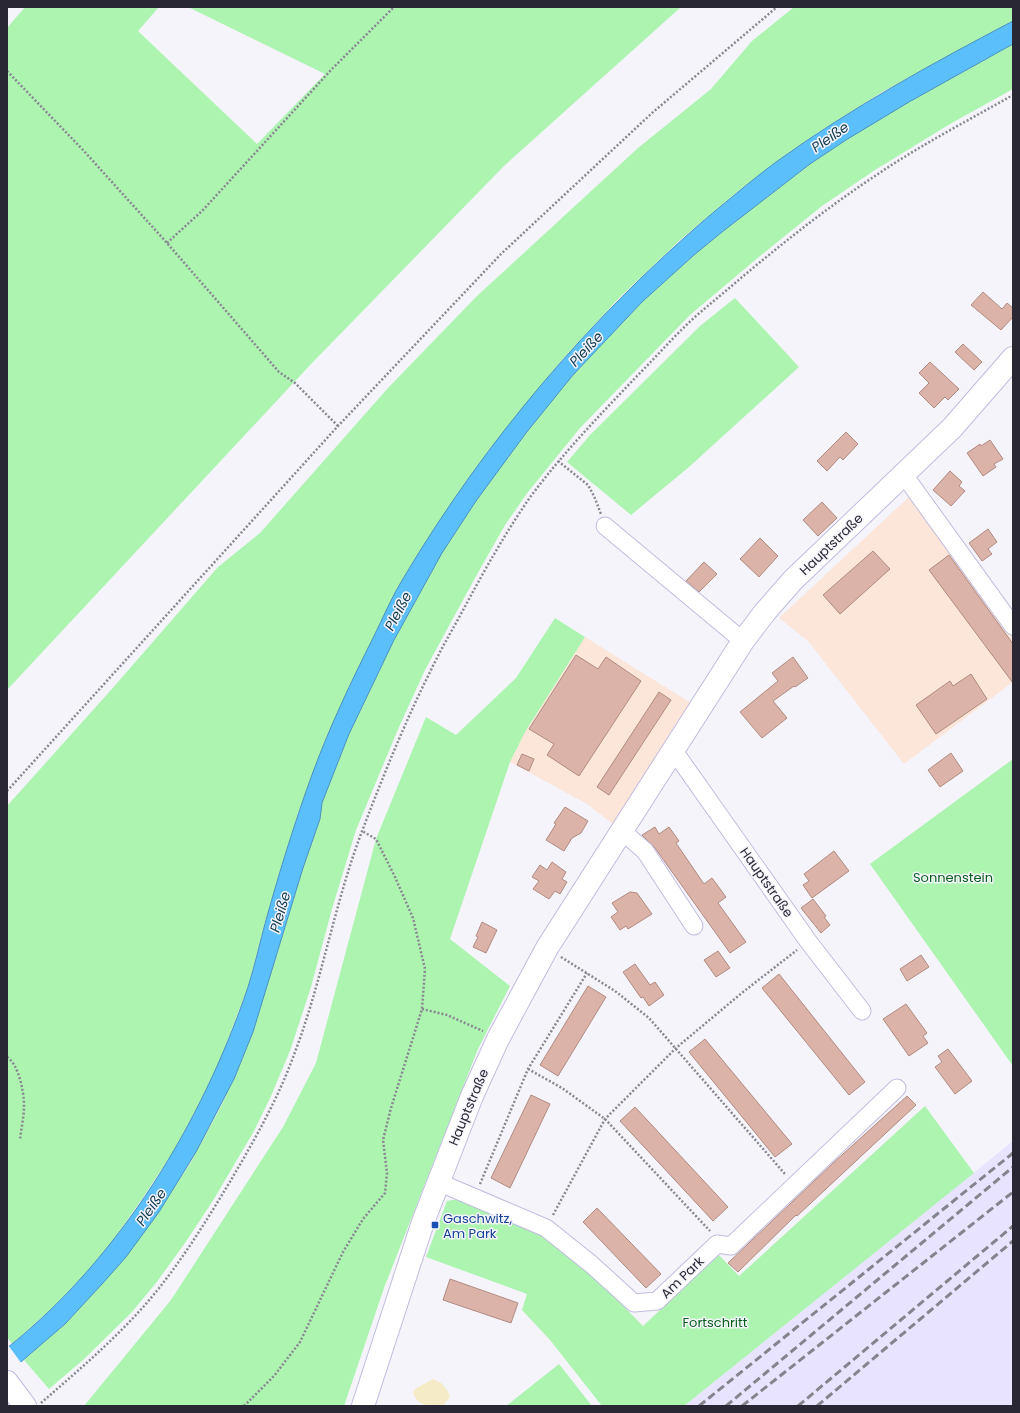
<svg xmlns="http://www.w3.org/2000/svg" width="1020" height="1413" viewBox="0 0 1020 1413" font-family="Poppins,sans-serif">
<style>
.built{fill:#e8e4ff}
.industrial{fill:#fce6d9}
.green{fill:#acf4b0}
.sand{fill:#f5ebc6}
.water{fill:#5abffb;stroke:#4b91bf}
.pier{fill:#f5f4fb}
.building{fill:#dbb3a8;stroke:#b18b80}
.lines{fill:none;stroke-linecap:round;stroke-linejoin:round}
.minor-casing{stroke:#c1bcdf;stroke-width:19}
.major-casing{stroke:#c1bcdf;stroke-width:24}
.highway-casing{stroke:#c1bcdf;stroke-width:24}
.path{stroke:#898792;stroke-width:2.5;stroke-dasharray:2 2;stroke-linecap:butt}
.minor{stroke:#fff;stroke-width:17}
.major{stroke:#fff;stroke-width:22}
.highway{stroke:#fff;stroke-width:22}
.rail{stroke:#85848e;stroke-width:3;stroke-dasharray:8 4;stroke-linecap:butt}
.transit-dot{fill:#1a4fb4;stroke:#f5f4fb;stroke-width:1.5}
.labels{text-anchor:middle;stroke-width:3;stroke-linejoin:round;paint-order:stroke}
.street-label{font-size:13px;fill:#292734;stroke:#f5f4fb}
.park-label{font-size:13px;fill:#055e1b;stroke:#f5f4fb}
.transit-label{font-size:13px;fill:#164399;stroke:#f5f4fb;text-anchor:start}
.water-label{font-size:14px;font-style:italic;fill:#0f3b53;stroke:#f5f4fb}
</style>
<rect width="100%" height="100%" fill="#f5f4fb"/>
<polygon class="built" points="1013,1141 1013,1406 684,1406 822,1295"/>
<g class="industrial">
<polygon points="911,495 1013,635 1013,682 904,764 808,641 779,618"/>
<polygon points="585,637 691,703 613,824 587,804 510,762 525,732"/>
</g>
<g class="green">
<polygon points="25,7 159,7 138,31 257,144 325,74 188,7 681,7 505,165 312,363 7,690 7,28"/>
<polygon points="794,7 1013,7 1013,21 882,92 822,130 776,162 737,192 680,240 619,298 561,361 488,451 462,487 402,580 353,680 298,813 265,922 249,984 219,1063 200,1102 173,1152 142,1199 111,1243 83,1276 51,1309 12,1344 7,1337 7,806 111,690 218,567 260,533 388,388 477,296 638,148 711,89 752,41"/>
<polygon points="1013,44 1013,89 950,124 875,170 822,206 760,256 690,315 580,428 528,492 505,525 475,578 425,670 399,727 356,830 332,909 311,987 290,1051 271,1096 254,1131 214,1199 185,1243 156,1283 131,1313 83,1360 49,1389 24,1360 65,1324 103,1283 158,1212 191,1162 220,1108 234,1079 253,1032 303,868 320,819 322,803 349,734 394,640 442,553 476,501 526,433 573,375 642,302 694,255 722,232 810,164 845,140 909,102"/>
<polygon points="735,298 799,367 689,467 631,515 567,462 590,435 700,326"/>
<polygon points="555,618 585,637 525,732 510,762 450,939 510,986 478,1049 384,1288 344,1406 84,1406 171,1300 283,1127 316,1063 376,839 426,717 456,735 516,678"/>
<polygon points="1013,759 1013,1066 870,864"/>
<path d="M925,1106l49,67 -290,233h-82l-52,-66 -28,-30 5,-16 -101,-37 21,-56 11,-2c32,14 68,25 97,45 33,23 60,54 88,82l76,-71 20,21z"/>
<polygon points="559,1364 592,1406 506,1406"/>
</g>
<path class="sand" d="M433,1379c10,4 13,8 17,18l-7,9c-13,0 -25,1 -30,-13l2,-4z"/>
<path class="water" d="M1013,21v23l-104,58 -63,38 -36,24 -88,68 -28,23 -52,47 -69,73 -47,58 -50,68 -34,52 -48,87 -45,94 -27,69 -2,16 -17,49 -50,164 -19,47 -38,73 -37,60 -33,45 -23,26 -38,41 -58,50v-26c113,-90 195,-225 241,-361 7,-22 12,-45 18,-67 14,-50 29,-99 47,-148 17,-46 38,-90 60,-134 10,-20 19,-42 31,-61 81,-136 185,-258 305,-361 22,-18 44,-37 67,-54 75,-54 155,-98 237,-141z"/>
<polygon class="pier" points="8,1345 22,1364 7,1376 7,1346"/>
<g class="building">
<polygon points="983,292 1002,309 1007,303 1013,308 1013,317 1001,330 971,305"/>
<polygon points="963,344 982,362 974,370 955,352"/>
<polygon points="930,362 959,389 948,400 945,397 934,408 919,393 929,383 919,373"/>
<polygon points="846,432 858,444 843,460 840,457 827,471 817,461"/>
<polygon points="990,440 1003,459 994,464 996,467 983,476 967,453 980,444 981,446"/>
<polygon points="950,471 962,482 959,486 965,491 951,506 933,490"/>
<polygon points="822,502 837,518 818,536 803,520"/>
<polygon points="988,529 997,542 988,549 992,554 982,561 969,543"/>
<polygon points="760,538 778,556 759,577 740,559"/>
<polygon points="873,551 890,569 840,614 823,595"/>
<polygon points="949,555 1013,644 1013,683 929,570"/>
<polygon points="704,562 717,574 699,592 686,581"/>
<polygon points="576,655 598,669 606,657 641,681 579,776 547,755 554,744 529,729"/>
<polygon points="793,657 808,678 795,687 794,686 773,701 787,718 762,738 740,712 778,681 772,673"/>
<polygon points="971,674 987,699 936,734 916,705 950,681 953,686"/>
<polygon points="659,692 671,700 609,795 597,787"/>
<polygon points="951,753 963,771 940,787 928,770"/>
<polygon points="522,754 534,759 529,771 517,765"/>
<polygon points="565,807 588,821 581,833 572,838 564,851 546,840 556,824 554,823"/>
<polygon points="655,827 659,834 669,827 679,841 676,843 704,884 712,878 726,897 718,903 746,942 730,953 655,848 642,835"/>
<polygon points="834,851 849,871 812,898 803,885 809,881 804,874"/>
<polygon points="552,862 566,872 562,879 567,882 560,894 555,891 549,899 533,889 539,881 532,877 540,865 547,870"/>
<polygon points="630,892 637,893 652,914 628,929 626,926 620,930 611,917 618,912 612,903"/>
<polygon points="813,899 826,916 824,917 830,925 821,933 801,908"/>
<polygon points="482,922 497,930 486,953 473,947 478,937 476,936"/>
<polygon points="718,951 730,968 716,977 704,960"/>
<polygon points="921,955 929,967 907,981 900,969"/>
<polygon points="635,964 650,985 655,982 664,995 649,1006 643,997 641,998 623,972"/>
<polygon points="779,974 865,1082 849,1095 762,988"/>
<polygon points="588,986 606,997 558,1076 540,1065"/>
<polygon points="906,1004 927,1033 923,1036 928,1043 909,1056 883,1019"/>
<polygon points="705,1039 792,1144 775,1157 689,1052"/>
<polygon points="948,1049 972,1081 955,1094 935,1067 942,1062 938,1056"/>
<polygon points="531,1095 550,1104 510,1188 491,1178"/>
<polygon points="907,1096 916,1105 797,1216 796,1215 738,1272 728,1263 832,1164"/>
<polygon points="635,1107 728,1207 713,1221 620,1121"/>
<polygon points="597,1208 661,1274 646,1288 583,1222"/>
<polygon points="450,1279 518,1303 511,1323 443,1300"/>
</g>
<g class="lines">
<g class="minor-casing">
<g id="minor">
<polyline points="904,475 1013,626"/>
<polyline points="605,526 743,641"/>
<polyline points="674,751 808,941 862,1011"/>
<polyline points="622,831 645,851 694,926"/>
<polyline points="438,1182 546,1228 591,1264 634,1303 657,1301 717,1244 731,1246 897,1088"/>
</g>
</g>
<g class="major-casing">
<polyline id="major" points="363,1406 423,1222 472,1096 498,1039 547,948 743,641 765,612 793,580 952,428 1013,358"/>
</g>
<g class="highway-casing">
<polyline id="highway" points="7,1382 25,1406"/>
</g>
<g class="path">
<polyline points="7,71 83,150 167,243 279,372 295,383 338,426"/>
<polyline points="167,243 203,210 331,70 394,7"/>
<polyline points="558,461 588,485 594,496 601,514"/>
<polyline points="7,791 338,426 501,254 652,113 777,7"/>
<polyline points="561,957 615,991 649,1018 785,1174"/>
<polyline points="422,1009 447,1015 483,1031"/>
<path d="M7,1057c12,8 17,35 17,49 0,11 -3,23 -4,34"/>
<polyline points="528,1069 562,1088 605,1119 710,1231"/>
<polyline points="480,1184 528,1069 587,973"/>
<polyline points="553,1215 605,1119 676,1048 743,992 797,950"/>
<path d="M41,1403c32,-28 64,-55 93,-86 38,-40 68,-89 97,-137 24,-41 48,-83 64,-128 28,-74 40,-152 69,-226 20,-52 41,-104 66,-154 10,-21 21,-40 32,-60 21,-39 43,-79 69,-116 32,-43 69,-81 106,-120 20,-20 38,-41 59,-60 15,-13 30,-25 45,-38 43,-36 87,-71 134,-102 44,-30 92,-55 138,-81"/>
<polyline points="244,1406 274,1376 300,1342 343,1252 363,1219 385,1193 387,1173 383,1140 391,1108 422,1009 425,969 413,918 395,877 376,839 362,831"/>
</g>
<use href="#minor" class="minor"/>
<use href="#major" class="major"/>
<use href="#highway" class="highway"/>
<g class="rail">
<polyline points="699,1406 1013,1153"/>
<polyline points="726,1406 1013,1167"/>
<polyline points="742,1406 1013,1192"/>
<polyline points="798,1406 1013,1226"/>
<polyline points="817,1406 1013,1241"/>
</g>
</g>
<rect class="transit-dot" x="431" y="1221" width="8" height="8" rx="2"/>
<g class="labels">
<g class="street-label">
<text transform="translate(831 544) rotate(-44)" y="5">Hauptstraße</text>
<text transform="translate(767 882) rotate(55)" y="5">Hauptstraße</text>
<text transform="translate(468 1107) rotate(-67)" y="5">Hauptstraße</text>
<text transform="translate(682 1277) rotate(-44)" y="5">Am Park</text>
</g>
<g class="park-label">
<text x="953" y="882">Sonnenstein</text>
<text x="715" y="1327">Fortschritt</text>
</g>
<g class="transit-label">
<text x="443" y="1223">Gaschwitz,<tspan x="443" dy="15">Am Park</tspan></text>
</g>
<g class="water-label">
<text transform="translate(830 137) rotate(-35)" y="5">Pleiße</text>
<text transform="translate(586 349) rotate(-47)" y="5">Pleiße</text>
<text transform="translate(398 611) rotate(-62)" y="5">Pleiße</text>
<text transform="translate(280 912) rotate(-74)" y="5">Pleiße</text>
<text transform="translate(151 1207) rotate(-55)" y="5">Pleiße</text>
</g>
</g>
<rect width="1020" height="1413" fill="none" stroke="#292734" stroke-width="16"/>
</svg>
